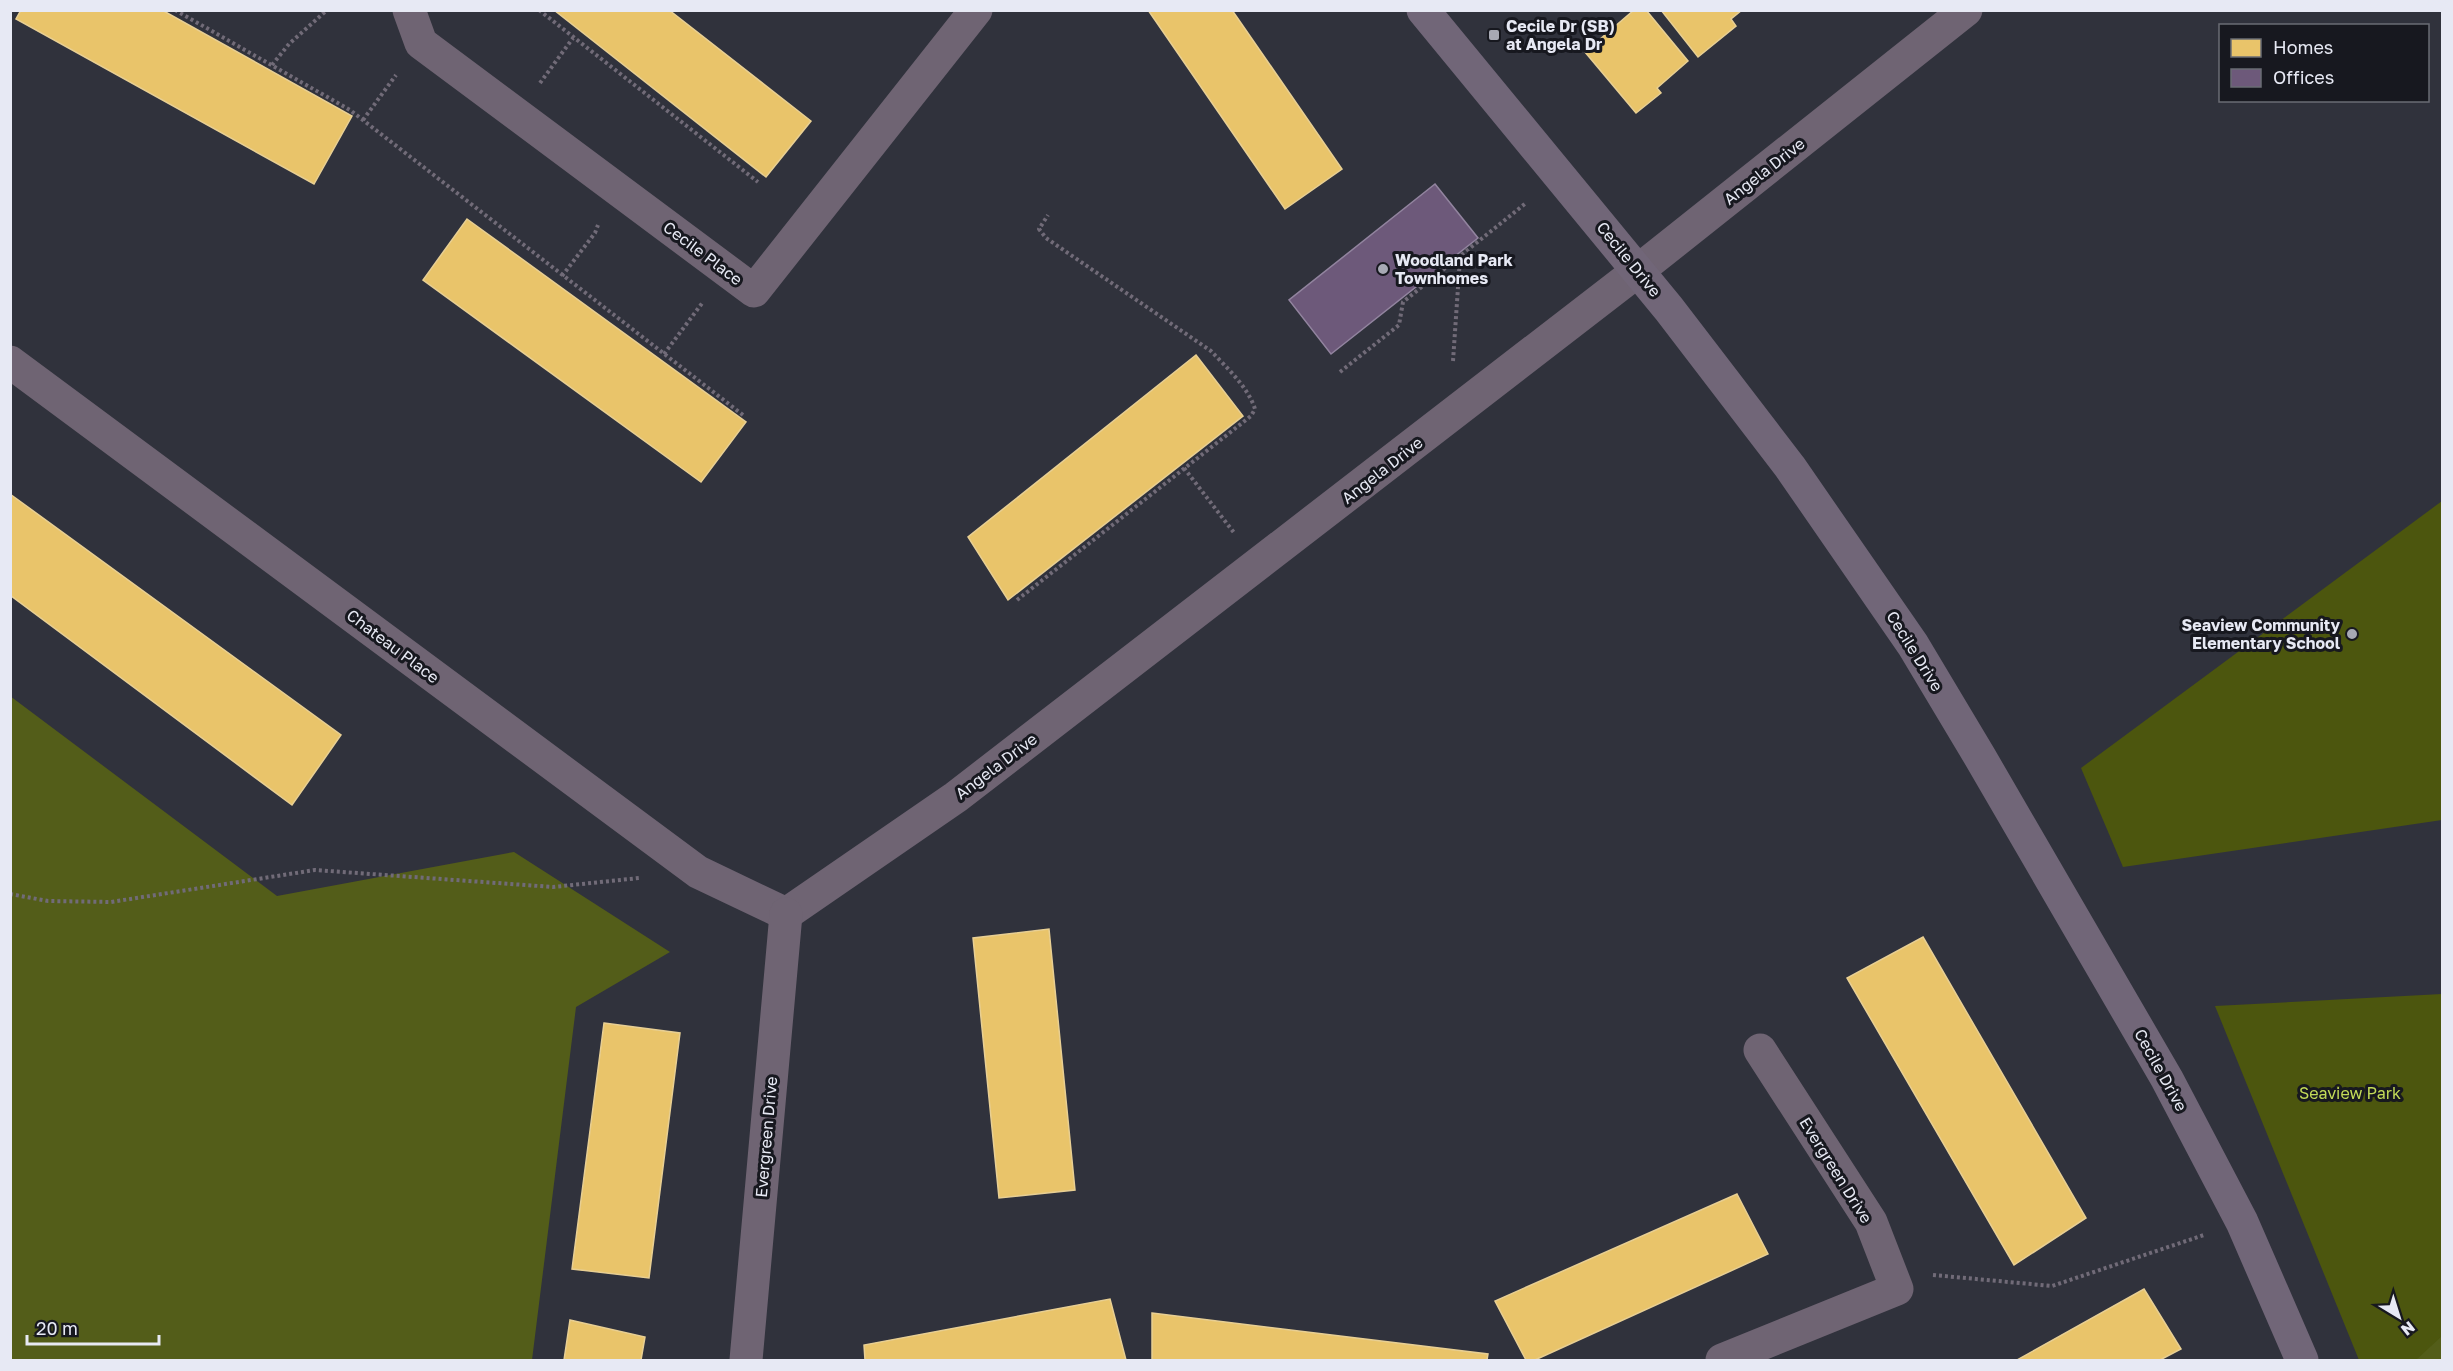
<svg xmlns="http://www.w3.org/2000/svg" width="2453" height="1371" viewBox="0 0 2453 1371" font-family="'Golos Text',sans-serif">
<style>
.green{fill:#4c560e}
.forest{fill:#535d19}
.homes{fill:#e9c46a;stroke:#e8cf93;stroke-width:1.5}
.offices{fill:#6d597a;stroke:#92849f;stroke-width:1.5}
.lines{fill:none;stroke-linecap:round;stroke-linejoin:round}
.path{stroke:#716b78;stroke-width:4;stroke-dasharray:3 3;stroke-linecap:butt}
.street{stroke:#6f6473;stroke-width:33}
.secondary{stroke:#716678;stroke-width:33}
.poi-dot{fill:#a7a9b4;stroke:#17181f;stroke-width:2}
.labels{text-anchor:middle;stroke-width:6;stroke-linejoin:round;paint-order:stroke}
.poi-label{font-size:16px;font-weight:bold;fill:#e7e9f4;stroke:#17181f;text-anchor:start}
.street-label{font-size:16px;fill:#e7e9f4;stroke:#17181f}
.park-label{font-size:16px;fill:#c3db58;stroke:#17181f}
</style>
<rect width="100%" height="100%" fill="#30323c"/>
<g class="green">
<polygon points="2442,501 2442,820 2123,867 2081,768"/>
<polygon points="2442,994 2442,1360 2359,1360 2215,1006"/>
</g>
<g class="forest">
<polygon points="10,696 277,896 514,852 670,952 576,1007 532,1360 11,1360"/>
<polygon points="2442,1336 2442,1360 2416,1360"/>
</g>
<g class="homes">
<polygon points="21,10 162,10 352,116 314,184 16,19"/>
<polygon points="554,10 669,10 811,121 766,177"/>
<polygon points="1148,10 1232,10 1342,169 1285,209"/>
<polygon points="1634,10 1646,10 1688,61 1657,88 1661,93 1636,113 1585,52"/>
<polygon points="1661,10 1742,10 1731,19 1736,26 1698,57"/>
<polygon points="467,219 746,422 701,482 423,280"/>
<polygon points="1196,355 1243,416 1008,600 968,537"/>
<polygon points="10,494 341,735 292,805 10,595"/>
<polygon points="1049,929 1075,1190 999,1198 973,938"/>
<polygon points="1923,937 2086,1218 2014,1265 1847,978"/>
<polygon points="604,1023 680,1033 649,1278 572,1269"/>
<polygon points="1737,1194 1768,1254 1535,1360 1526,1360 1495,1301"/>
<polygon points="2144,1289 2181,1349 2160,1360 2017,1360"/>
<polygon points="1110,1299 1126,1360 865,1360 864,1345"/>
<polygon points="1152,1313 1488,1354 1487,1360 1152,1360"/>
<polygon points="570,1320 645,1337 641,1360 564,1360"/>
</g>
<polygon class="offices" points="1435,184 1478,238 1331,354 1289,300"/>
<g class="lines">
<g class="path">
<polyline points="175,10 350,110 743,415"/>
<polyline points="539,10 758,182"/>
<polyline points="272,65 289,44 327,10"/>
<polyline points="540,83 573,38"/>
<polyline points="363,120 396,75"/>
<polyline points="562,276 595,233 598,225"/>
<polyline points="664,354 703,302"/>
<polyline points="1453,361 1460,258"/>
<polyline points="1340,372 1399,325 1403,302 1526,203"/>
<polyline points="1184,468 1235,534"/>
<path d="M1017,600l234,-184 4,-7c-7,-22 -28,-41 -44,-58l-165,-113 -7,-9 9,-14"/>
<polyline points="10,894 48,901 111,902 315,870 553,887 639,878"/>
<polyline points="1933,1275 2052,1286 2204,1235"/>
</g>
<g class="street">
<polyline points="409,10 421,43 754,291 976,10"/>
<polyline points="10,362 698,872 786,914"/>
<polyline points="786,914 956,797 1639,270 1966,10"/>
<polyline points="746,1360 786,914"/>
<polyline points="1722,1360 1897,1289 1871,1222 1760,1050"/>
</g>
<polyline class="secondary" points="1423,10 1669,309 1790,467 1913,645 1980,757 2167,1079 2242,1222 2302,1360"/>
</g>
<g class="poi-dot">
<rect x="1488" y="29" width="12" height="12" rx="3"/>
<circle cx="1383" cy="269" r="6"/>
<circle cx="2352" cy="634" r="6"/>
</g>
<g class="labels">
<g class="poi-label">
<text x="1506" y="32">Cecile Dr (SB)<tspan x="1506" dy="18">at Angela Dr</tspan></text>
<text x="1395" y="266">Woodland Park<tspan x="1395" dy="18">Townhomes</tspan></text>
<text x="2340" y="631" text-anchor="end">Seaview Community<tspan x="2340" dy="18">Elementary School</tspan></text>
</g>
<g class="street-label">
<text transform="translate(1764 171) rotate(-38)" y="6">Angela Drive</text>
<text transform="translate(703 253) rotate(37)" y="6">Cecile Place</text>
<text transform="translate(1629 259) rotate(51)" y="6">Cecile Drive</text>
<text transform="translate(1382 470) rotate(-38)" y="6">Angela Drive</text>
<text transform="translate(393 646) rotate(37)" y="6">Chateau Place</text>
<text transform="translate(1915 651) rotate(58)" y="6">Cecile Drive</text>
<text transform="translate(996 766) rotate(-37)" y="6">Angela Drive</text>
<text transform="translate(2161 1070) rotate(61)" y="6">Cecile Drive</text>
<text transform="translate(766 1137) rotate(-85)" y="6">Evergreen Drive</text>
<text transform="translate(1836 1170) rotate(58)" y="6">Evergreen Drive</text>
</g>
<g class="park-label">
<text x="2350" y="1099">Seaview Park</text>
</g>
</g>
<rect width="2453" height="1371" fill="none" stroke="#e7e9f4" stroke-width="24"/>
<rect x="2219" y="24" width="210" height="78" fill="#17181f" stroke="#6a6c74" stroke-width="1.5"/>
<rect x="2231" y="39" width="30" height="18" fill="#e9c46a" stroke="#6a6c74" stroke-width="1.5"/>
<text x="2273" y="54" font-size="18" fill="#e7e9f4">Homes</text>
<rect x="2231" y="69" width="30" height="18" fill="#6d597a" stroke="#6a6c74" stroke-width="1.5"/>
<text x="2273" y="84" font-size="18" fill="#e7e9f4">Offices</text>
<g transform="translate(2399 1317) rotate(142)" stroke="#17181f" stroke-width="4.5" paint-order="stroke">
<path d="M0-4.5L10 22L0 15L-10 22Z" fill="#e7e9f4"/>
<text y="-9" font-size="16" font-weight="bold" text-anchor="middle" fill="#e7e9f4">N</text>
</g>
<path d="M27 1335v9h132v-9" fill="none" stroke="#e7e9f4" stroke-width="3"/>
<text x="36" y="1335" font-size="18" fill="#e7e9f4" stroke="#17181f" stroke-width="4.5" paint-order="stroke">20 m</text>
</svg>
